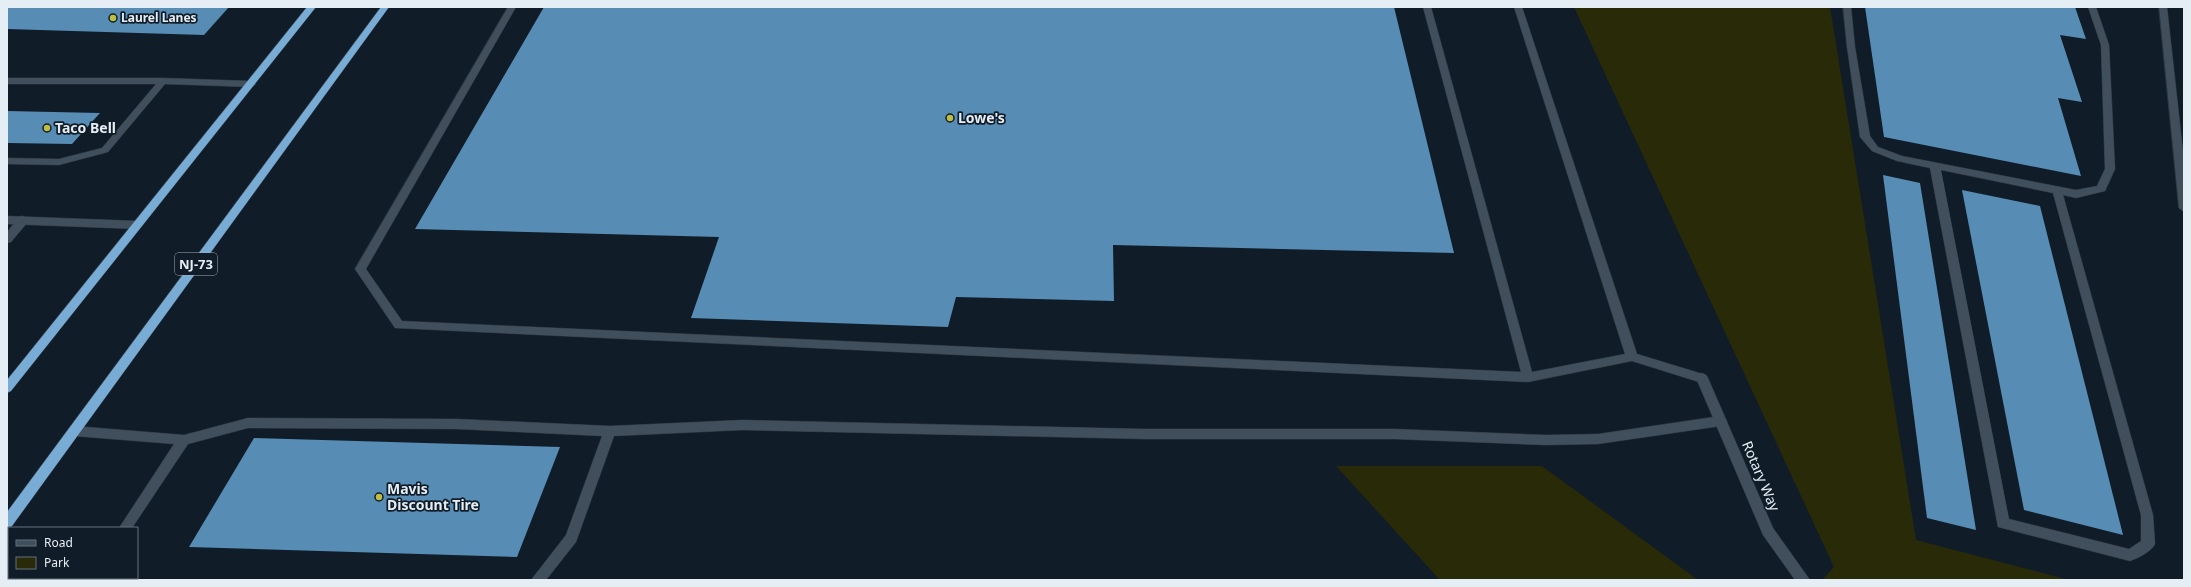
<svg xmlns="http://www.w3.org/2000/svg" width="2191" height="587" viewBox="0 0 2191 587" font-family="'Noto Sans',sans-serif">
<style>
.green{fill:#292a07}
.building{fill:#578cb5}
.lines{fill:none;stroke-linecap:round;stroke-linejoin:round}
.service-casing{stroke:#2f353e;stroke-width:1}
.minor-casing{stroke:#2f353e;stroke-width:1}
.trunk-casing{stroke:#2f353e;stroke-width:1}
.service{fill:#404f5b;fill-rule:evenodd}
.minor{fill:#404f5b;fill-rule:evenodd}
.trunk{fill:#78acd4;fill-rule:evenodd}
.poi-dot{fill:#bebf42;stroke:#101d28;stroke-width:1.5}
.labels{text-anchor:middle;stroke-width:3.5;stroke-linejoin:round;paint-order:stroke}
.far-poi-label{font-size:12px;font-weight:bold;fill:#e5edf5;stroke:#101d28;text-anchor:start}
.shield{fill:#101d28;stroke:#a5afb8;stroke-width:1}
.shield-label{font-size:13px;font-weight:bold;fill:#e5edf5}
.poi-label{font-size:14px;font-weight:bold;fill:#e5edf5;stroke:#101d28;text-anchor:start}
.street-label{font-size:14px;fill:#e5edf5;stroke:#101d28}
</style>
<rect width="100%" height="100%" fill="#101d28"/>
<g class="green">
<polygon points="1574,7 1830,7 1916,540 2069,580 1822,580 1834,567"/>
<polygon points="1336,466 1542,466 1698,580 1440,580"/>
</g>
<g class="building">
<polygon points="7,7 229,7 204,35 7,29"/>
<polygon points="544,7 1394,7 1454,253 1113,245 1114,301 956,297 948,327 691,318 719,237 415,229"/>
<polygon points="1865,7 2075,7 2086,39 2060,35 2082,102 2058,98 2081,176 1884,137"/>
<polygon points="7,111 100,113 72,144 7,143"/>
<polygon points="1883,175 1920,183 1976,530 1927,518"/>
<polygon points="1962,190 2040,206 2123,535 2024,510"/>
<polygon points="254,438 560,447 517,557 189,547"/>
</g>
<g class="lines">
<g class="service-casing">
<g id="service">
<polygon points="508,7 516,7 366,269 402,321 1521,372 1423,7 1431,7 1532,372 1625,354 1514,7 1522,7 1637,354 1706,375 1708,378 1706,381 1702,383 1632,361 1528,382 395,328 355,269"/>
<path d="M1843,7h8l4,40 15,89 8,11 24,9 174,34 21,-4 8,-17 -4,-124 -13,-38h8l13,38 6,124 -10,22 -29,7 -13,-3 90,320 2,29c-4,8 -17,14 -25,17l-132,-34 -68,-359 -33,-7 -25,-10 -12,-14 -13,-90zM1941,170l112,23 88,322v26l-12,8 -120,-30z"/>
<polygon points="2159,7 2167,7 2184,161 2184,212 2179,208"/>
<polygon points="7,78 163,78 251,81 256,84 251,87 165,84 108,152 59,165 7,164 7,158 59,159 102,148 156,84 7,84"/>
<polygon points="23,216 28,220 27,223 11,242 7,243 7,232 19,217"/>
<polygon points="1721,416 1725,418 1727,421 1725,424 1721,426 1598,444 1546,445 1395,439 1145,439 742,430 614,436 576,542 546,580 531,580 566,535 602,436 457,429 248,428 188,444 132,528 119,528 174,444 74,436 70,435 68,431 70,427 74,426 184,435 248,418 457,419 610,426 742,420 1145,429 1395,429 1546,435 1598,434"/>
<polygon points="54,578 74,578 73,580 53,580"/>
<polygon points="112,578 130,578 131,580 113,580"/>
</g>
</g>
<g class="minor-casing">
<g id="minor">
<polygon points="7,216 138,221 143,225 138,229 7,224"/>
<polygon points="1702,373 1706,375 1708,378 1773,528 1810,580 1795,580 1763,535 1696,378 1698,375"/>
</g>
</g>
<g class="trunk-casing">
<g id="trunk">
<polygon points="307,7 316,7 11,391 7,393 7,380"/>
<polygon points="381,7 389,7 12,526 7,528 7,512"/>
</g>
</g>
<use href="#service" class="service"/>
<use href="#minor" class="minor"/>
<use href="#trunk" class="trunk"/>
</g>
<g class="poi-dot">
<circle cx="113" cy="18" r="4"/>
<circle cx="950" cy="118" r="4"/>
<circle cx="47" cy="128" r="4"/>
<circle cx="379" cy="497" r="4"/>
</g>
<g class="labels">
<g class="far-poi-label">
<text x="121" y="22">Laurel Lanes</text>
</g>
<rect class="shield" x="175" y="253" width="42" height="22" rx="3"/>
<g class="shield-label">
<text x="196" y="269">NJ-73</text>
</g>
<g class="poi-label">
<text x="958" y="123">Lowe's</text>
<text x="55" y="133">Taco Bell</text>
<text x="387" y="494">Mavis<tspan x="387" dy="16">Discount Tire</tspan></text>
</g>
<g class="street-label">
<text transform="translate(1761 476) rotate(67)" y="5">Rotary Way</text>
</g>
</g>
<rect width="2191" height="587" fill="none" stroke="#e5edf5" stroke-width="16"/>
<rect x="8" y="527" width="130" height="52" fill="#101d28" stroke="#65707a"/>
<rect x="16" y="540" width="20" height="6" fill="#404f5b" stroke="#65707a"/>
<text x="44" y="547" font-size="12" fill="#e5edf5">Road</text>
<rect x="16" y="557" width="20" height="12" fill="#292a07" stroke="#65707a"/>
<text x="44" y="567" font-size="12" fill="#e5edf5">Park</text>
</svg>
